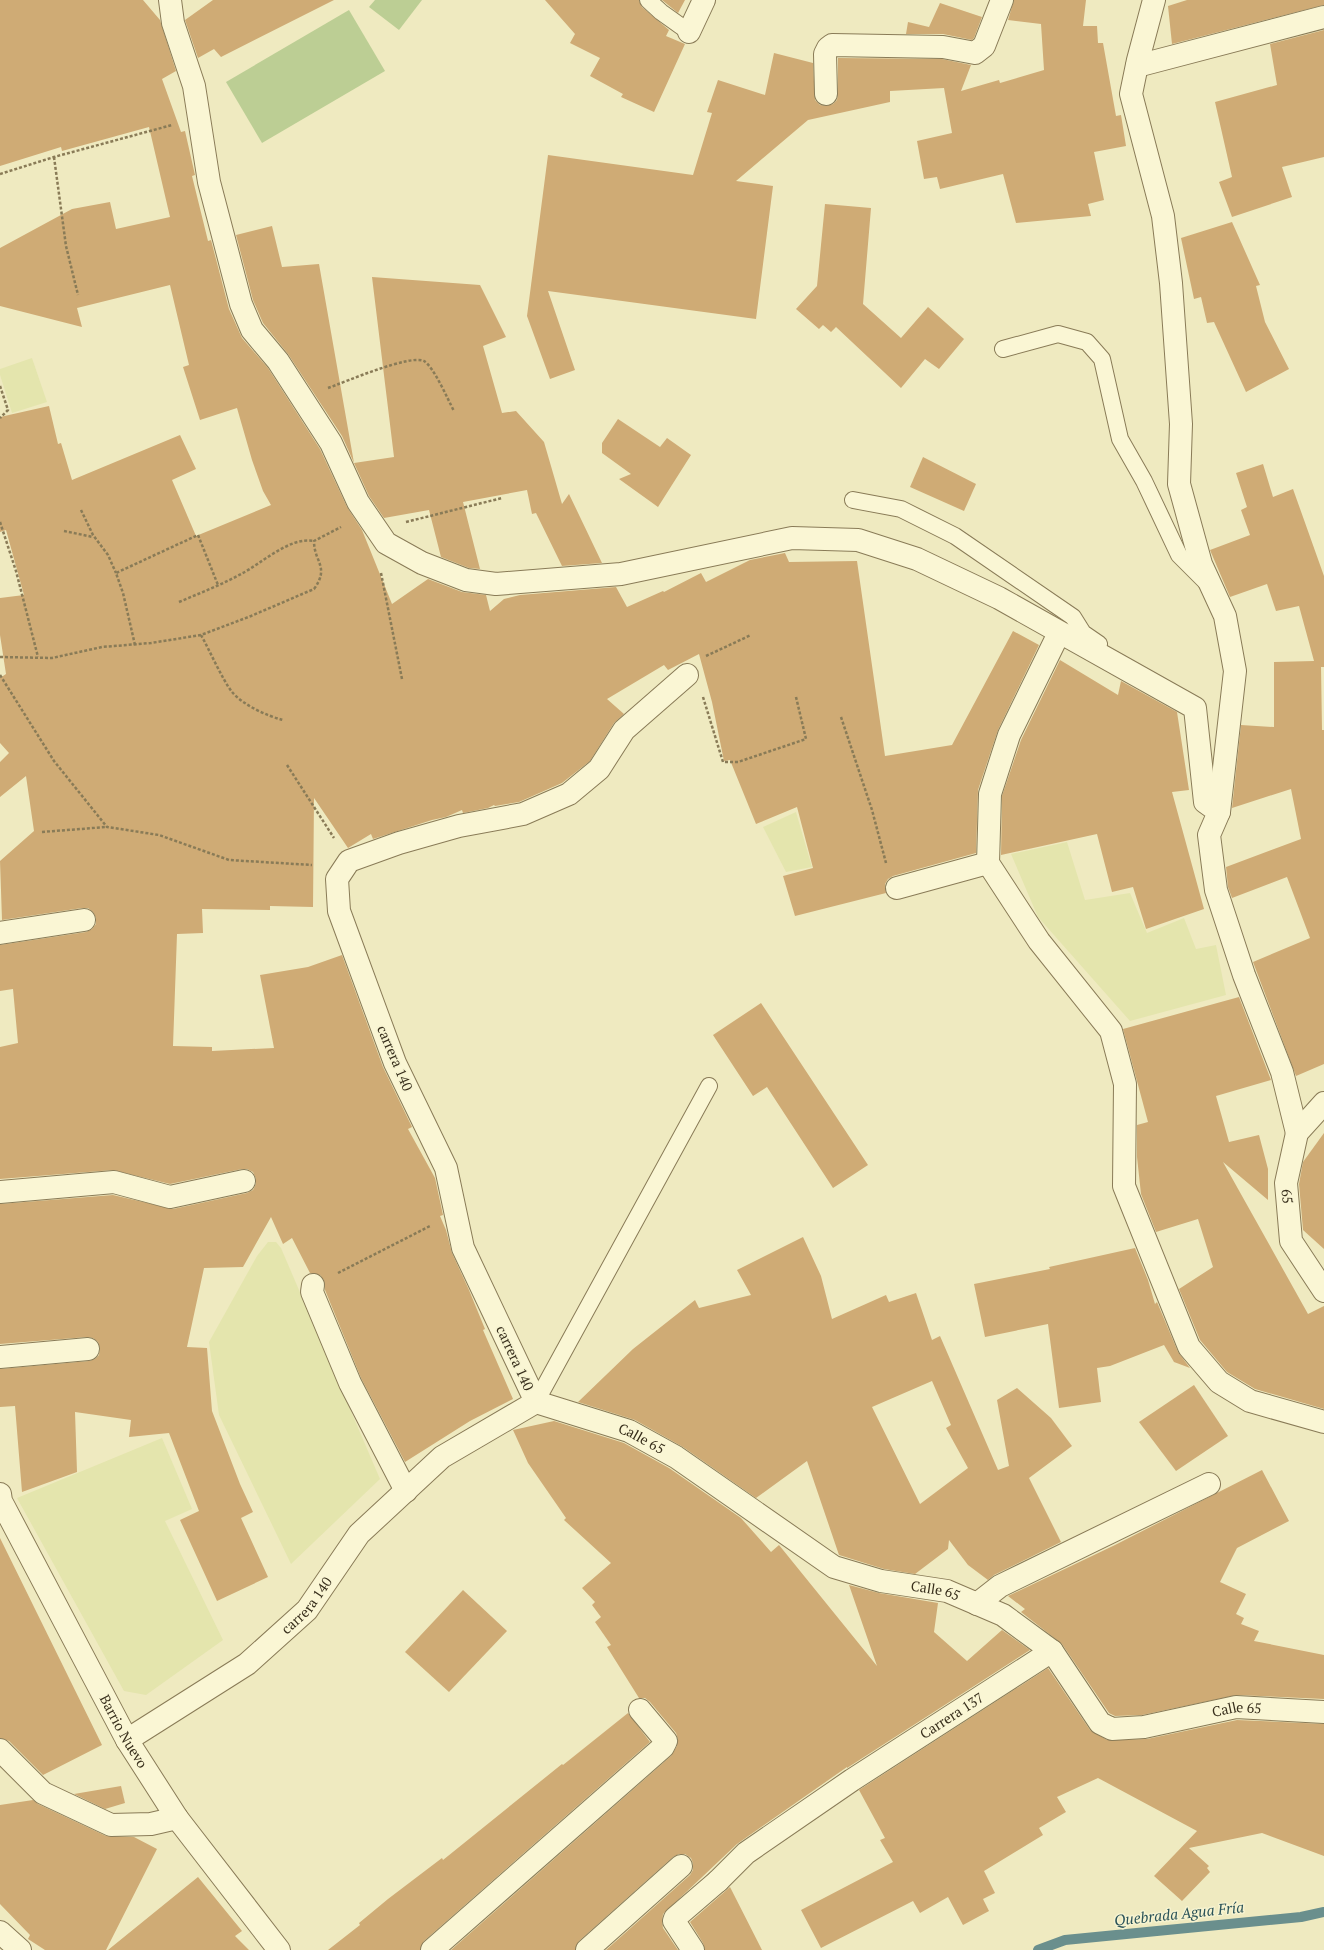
<svg xmlns="http://www.w3.org/2000/svg" width="1324" height="1950" viewBox="0 0 1324 1950" font-family="'PT Serif',serif">
<style>
.farmland{fill:#e4e5ad}
.green{fill:#bcce94}
.lines{fill:none;stroke-linecap:round;stroke-linejoin:round}
.stream{stroke:#6a8f8d;stroke-width:10}
.building{fill:#cfab75;fill-rule:evenodd}
.service-casing{stroke:#897b57;stroke-width:18}
.pedestrian-casing{stroke:#897b57;stroke-width:24}
.minor-casing{stroke:#897b57;stroke-width:24}
.path{stroke:#897b57;stroke-width:2.5;stroke-dasharray:3 2;stroke-linecap:butt}
.service{stroke:#faf6d4;stroke-width:16}
.pedestrian{stroke:#faf6d4;stroke-width:22}
.minor{stroke:#faf6d4;stroke-width:22}
.labels{text-anchor:middle;stroke-width:3;stroke-linejoin:round;paint-order:stroke}
.street-label{font-size:14px;fill:#382f1c;stroke:#f6f3d0}
.water-label{font-size:15px;font-style:italic;fill:#2b5358;stroke:#f6f3d0}
</style>
<rect width="100%" height="100%" fill="#efeac0"/>
<g class="farmland">
<polygon points="32,358 47,402 12,413 0,375 0,369"/>
<polygon points="796,812 812,867 786,872 763,827"/>
<polygon points="1067,842 1085,900 1130,893 1147,933 1184,918 1196,949 1216,945 1226,995 1130,1021 1038,917 1011,854"/>
<polygon points="268,1242 276,1242 281,1248 380,1479 291,1564 219,1415 209,1342 257,1256"/>
<polygon points="162,1438 192,1509 165,1521 223,1640 146,1695 124,1691 17,1498"/>
</g>
<g class="green">
<polygon points="375,0 422,0 399,30 369,7"/>
<polygon points="349,10 385,71 262,143 226,82"/>
</g>
<g class="lines">
<polyline class="stream" points="1038,1950 1065,1940 1301,1917 1324,1912"/>
</g>
<g class="building">
<polygon points="0,0 143,0 160,20 176,71 162,79 181,132 185,131 195,175 192,176 208,241 211,240 229,309 242,338 268,368 320,449 347,507 362,530 392,604 428,579 462,592 486,595 490,611 504,599 520,595 616,587 627,607 663,591 664,592 701,573 706,582 750,560 785,553 789,562 857,561 885,756 952,745 1013,631 1039,645 998,730 978,790 976,853 893,876 888,879 885,884 886,893 795,916 783,876 813,868 797,807 756,824 730,760 724,761 712,702 699,654 668,670 664,665 607,699 624,714 614,723 590,761 562,783 519,802 495,806 494,805 488,808 463,813 462,810 446,817 432,820 373,839 371,834 348,848 314,798 313,907 270,906 270,910 202,909 203,933 177,934 173,1046 212,1047 212,1051 274,1048 260,975 308,967 342,955 383,1067 412,1127 408,1129 435,1178 443,1215 440,1216 446,1230 452,1253 469,1290 485,1329 483,1330 513,1399 470,1421 405,1462 361,1378 325,1290 324,1280 320,1275 310,1273 292,1238 283,1244 271,1217 243,1267 204,1268 187,1347 207,1348 212,1411 240,1484 253,1512 241,1518 268,1577 217,1601 180,1520 199,1511 169,1433 129,1437 131,1420 75,1412 77,1472 22,1492 15,1406 0,1407 0,1369 89,1361 95,1359 99,1355 100,1348 98,1342 93,1338 87,1337 0,1344 0,1204 113,1195 173,1209 247,1193 253,1190 256,1184 256,1179 253,1172 247,1169 242,1169 170,1184 113,1170 0,1179 0,1047 18,1043 13,989 0,991 0,945 86,932 92,929 96,924 96,918 93,912 88,908 82,908 2,920 0,861 34,831 26,776 0,797 0,762 9,753 0,743 0,678 6,674 0,635 0,598 24,595 6,530 0,532 0,417 49,406 58,444 61,443 72,480 180,435 196,469 172,480 196,536 271,505 263,491 252,460 237,408 200,420 183,367 189,365 170,285 77,308 82,327 0,306 0,248 72,209 110,202 116,229 170,217 149,127 62,151 61,147 0,166"/>
<polygon points="213,0 334,0 221,57 214,49 198,58 185,20"/>
<polygon points="545,0 639,0 642,7 669,30 666,36 685,44 654,112 621,97 623,94 590,76 600,58 570,43 575,34"/>
<polygon points="662,0 685,0 678,13"/>
<polygon points="1014,0 1086,0 1083,26 1097,26 1098,43 1103,43 1116,116 1121,115 1126,146 1094,152 1104,200 1088,204 1091,216 1016,223 1003,174 940,189 937,177 924,179 917,141 952,133 944,88 890,91 890,102 808,120 736,181 773,186 756,319 548,291 575,370 550,379 527,316 548,155 693,175 712,113 707,112 718,80 765,95 774,53 813,63 815,100 820,105 826,106 833,104 837,100 838,94 838,58 942,59 971,65 961,91 999,80 1000,83 1044,70 1041,24 1008,20"/>
<polygon points="1187,0 1324,0 1324,5 1172,44 1168,6"/>
<polygon points="940,3 982,17 974,38 972,40 943,34 906,34 908,22 929,27"/>
<polygon points="1324,30 1324,157 1282,167 1292,197 1232,217 1219,182 1232,177 1215,102 1277,85 1270,44"/>
<polygon points="825,204 871,208 863,304 901,338 928,307 964,339 939,369 925,359 901,388 836,327 831,332 823,325 819,329 796,309 817,286"/>
<polygon points="1232,222 1260,285 1256,286 1265,322 1289,369 1246,392 1214,322 1207,323 1201,297 1194,299 1181,238"/>
<polygon points="272,226 282,267 319,264 354,463 342,436 288,354 263,323 253,300 236,235"/>
<polygon points="372,277 480,285 506,337 483,346 502,413 516,411 544,442 562,504 569,494 602,563 562,566 536,513 532,514 527,490 463,502 480,569 469,568 441,557 429,510 384,518 369,496 354,463 394,457"/>
<polygon points="618,419 660,447 667,438 691,455 658,507 619,479 631,474 602,453 602,443"/>
<polygon points="923,457 976,484 964,511 910,487"/>
<polygon points="1263,464 1273,497 1293,489 1324,576 1324,667 1321,667 1322,730 1324,730 1324,1064 1296,1076 1253,962 1310,938 1287,877 1232,898 1228,887 1226,867 1301,839 1291,789 1232,808 1241,725 1274,727 1274,662 1314,661 1299,606 1276,611 1267,584 1230,597 1210,550 1250,535 1241,510 1247,507 1236,473"/>
<polygon points="1060,660 1118,695 1121,681 1177,712 1189,790 1172,792 1204,909 1146,929 1133,887 1112,892 1097,834 1001,855 1002,796 1021,740"/>
<polygon points="1239,997 1271,1080 1216,1096 1229,1142 1259,1135 1268,1169 1268,1200 1223,1162 1308,1314 1324,1306 1324,1409 1255,1389 1227,1372 1200,1340 1179,1289 1213,1267 1198,1219 1156,1232 1141,1194 1137,1157 1137,1125 1148,1122 1123,1029"/>
<polygon points="761,1003 868,1165 833,1188 767,1087 753,1096 713,1035"/>
<polygon points="1324,1133 1324,1249 1303,1230 1299,1184 1303,1162"/>
<path d="M803,1237l18,39 11,43 54,-24 3,7 27,-9 16,47 8,-4 58,134 11,-4 -12,-66 20,-12 34,30 21,28 -43,32 32,64 -67,33 -6,5 -20,-15 -19,-25 -1,9 -33,25 -31,-5 -45,-14 -32,-94 -51,37 -73,-51 -48,-27 -57,-18 55,-53 62,-49 4,8 52,-13 -14,-25zM932,1381l19,44 -5,3 22,40 -48,36 -48,-97z"/>
<polygon points="1135,1248 1148,1280 1155,1304 1157,1302 1178,1352 1190,1368 1174,1362 1164,1345 1110,1366 1097,1368 1101,1402 1059,1408 1048,1324 985,1337 974,1284 1050,1269 1049,1267"/>
<polygon points="1194,1385 1228,1436 1176,1471 1139,1422"/>
<polygon points="554,1421 624,1443 669,1468 741,1518 771,1552 779,1545 877,1666 849,1585 879,1593 938,1603 934,1632 967,1661 1002,1630 1030,1650 847,1768 847,1767 737,1844 663,1914 662,1922 663,1928 678,1950 606,1950 690,1875 693,1870 693,1863 691,1858 685,1854 679,1854 673,1857 579,1941 575,1950 451,1950 671,1756 677,1746 678,1739 676,1733 650,1702 645,1698 639,1698 607,1647 611,1645 595,1622 601,1617 592,1605 595,1602 582,1588 611,1563 564,1520 566,1518 528,1463 513,1430"/>
<polygon points="1262,1470 1289,1521 1237,1548 1220,1582 1246,1594 1236,1614 1244,1618 1241,1624 1259,1631 1254,1641 1324,1655 1324,1699 1237,1695 1142,1715 1115,1716 1109,1713 1062,1644 1021,1612 1025,1609 1008,1596 1115,1545"/>
<polygon points="0,1538 102,1745 43,1775 9,1741 0,1738"/>
<polygon points="463,1590 507,1631 449,1692 405,1652"/>
<polygon points="1048,1668 1090,1730 1107,1740 1147,1739 1237,1720 1324,1724 1324,1856 1262,1833 1189,1848 1209,1866 1207,1868 1210,1872 1182,1901 1154,1876 1197,1831 1098,1778 1057,1797 1066,1812 1039,1828 1043,1835 984,1871 995,1893 983,1899 989,1911 963,1925 948,1897 920,1913 913,1901 821,1948 801,1910 893,1862 880,1840 885,1838 859,1790"/>
<polygon points="628,1713 650,1742 424,1941 420,1950 328,1950 360,1925 359,1923 388,1899 442,1858 443,1860 562,1764 563,1765"/>
<polygon points="121,1786 125,1803 105,1809 74,1794"/>
<polygon points="33,1800 38,1804 106,1836 134,1837 157,1849 106,1950 45,1950 28,1939 30,1935 0,1904 0,1805"/>
<polygon points="198,1877 242,1931 235,1936 249,1950 108,1950"/>
<polygon points="730,1887 762,1950 705,1950 703,1943 690,1922"/>
</g>
<g class="lines">
<g class="service-casing">
<g id="service">
<polyline points="648,0 661,12 689,32"/>
<polyline points="1003,349 1058,334 1087,342 1102,359 1120,439 1144,481 1179,555 1205,581"/>
<polyline points="853,500 901,509 955,536 1073,617 1083,633 1099,644"/>
<polyline points="536,1402 709,1086"/>
</g>
</g>
<g class="pedestrian-casing">
<g id="pedestrian">
<polyline points="826,94 825,54 828,48 832,45 943,47 975,53 984,46 1002,0"/>
<polyline points="432,1950 663,1747 666,1741 640,1710"/>
<polyline points="587,1950 681,1866"/>
<polyline points="693,1950 674,1921 675,1918 718,1881"/>
</g>
</g>
<g class="minor-casing">
<g id="minor">
<polyline points="170,0 173,23 194,86 209,182 241,304 252,330 278,361 331,443 358,502 386,543 422,563 466,580 496,584 621,574 792,538 858,540 917,559 999,598 1195,708 1205,802 1219,812 1209,835 1216,890 1244,975 1282,1072 1297,1133"/>
<polyline points="1154,0 1138,60 1131,94 1163,216 1171,283 1181,424 1179,484 1201,564 1225,616 1235,671 1219,812"/>
<polyline points="689,32 704,0"/>
<polyline points="1137,66 1324,17"/>
<polyline points="1059,633 1009,735 990,794 988,863 1039,941 1111,1031 1125,1084 1124,1186 1189,1347 1219,1382 1250,1401 1324,1422"/>
<polyline points="897,888 988,863"/>
<polyline points="0,933 84,920"/>
<path id="s1" d="M1324,1103l-27,30 -11,50 5,58 33,50"/>
<polyline points="0,1192 114,1182 170,1197 244,1181"/>
<polyline points="313,1285 312,1292 350,1383 406,1491"/>
<polyline points="0,1357 88,1349"/>
<path id="s2" d="M536,1402l93,29 47,26 158,110 47,14 66,10 56,24 49,36 48,72 12,6 32,-2 92,-20 88,5"/>
<path id="s3" d="M0,1494l1,7 126,239 50,78 102,132"/>
<polyline points="977,1604 1000,1586 1209,1484"/>
<path id="s4" d="M127,1740l120,-76 60,-54 52,-76 83,-77 94,-55 -73,-154 -17,-80 -51,-105 -56,-152 -2,-32 12,-18 50,-18 60,-17 64,-12 46,-20 30,-25 25,-39 63,-55"/>
<polyline points="0,1750 43,1793 111,1825 151,1824 177,1818"/>
<path id="s5" d="M718,1881l28,-28 106,-73 200,-129"/>
<polyline points="0,1932 20,1950"/>
</g>
</g>
<g class="path">
<polyline points="54,157 66,246 78,295"/>
<polyline points="0,174 54,157 172,125"/>
<polyline points="0,386 8,410 0,418"/>
<path d="M328,388c17,-6 82,-34 96,-27 10,6 24,39 30,50"/>
<polyline points="81,510 93,535 108,555 116,573"/>
<polyline points="0,522 16,571 38,657"/>
<polyline points="406,522 502,498"/>
<polyline points="64,531 93,537"/>
<polyline points="381,573 402,679"/>
<path d="M179,602c21,-9 42,-17 62,-28 20,-10 49,-38 73,-33"/>
<path d="M201,635c9,16 21,44 31,57 11,13 35,24 51,28"/>
<polyline points="135,645 123,593 116,573 198,535 218,585"/>
<polyline points="706,656 751,635"/>
<path d="M0,657l52,1 50,-11 49,-4 50,-8 50,-19 63,-27c16,-22 0,-27 0,-48l27,-14"/>
<polyline points="0,675 54,761 107,827 159,835 229,860 312,865"/>
<polyline points="703,697 723,762 738,762 806,739 796,697"/>
<polyline points="841,717 872,810 886,863"/>
<polyline points="287,765 334,838"/>
<polyline points="42,832 106,827"/>
<polyline points="338,1273 430,1226"/>
</g>
<use href="#service" class="service"/>
<use href="#pedestrian" class="pedestrian"/>
<use href="#minor" class="minor"/>
</g>
<g class="labels">
<g class="street-label">
<text transform="translate(395 1058) rotate(67)" y="5">carrera 140</text>
<text dy="5" stroke="none"><textPath href="#s1" startOffset="105">65</textPath></text>
<text transform="translate(515 1358) rotate(65)" y="5">carrera 140</text>
<text dy="5" stroke="none"><textPath href="#s2" startOffset="112">Calle 65</textPath></text>
<text dy="5" stroke="none"><textPath href="#s2" startOffset="448">Calle 65</textPath></text>
<text dy="5" stroke="none"><textPath href="#s4" startOffset="226">carrera 140</textPath></text>
<text dy="5" stroke="none"><textPath href="#s2" startOffset="808">Calle 65</textPath></text>
<text dy="5" stroke="none"><textPath href="#s5" startOffset="287">Carrera 137</textPath></text>
<text dy="5" stroke="none"><textPath href="#s3" startOffset="268">Barrio Nuevo</textPath></text>
</g>
<g class="water-label">
<text transform="translate(1179 1914) rotate(-6)" y="5">Quebrada Agua Fría</text>
</g>
</g>
</svg>
